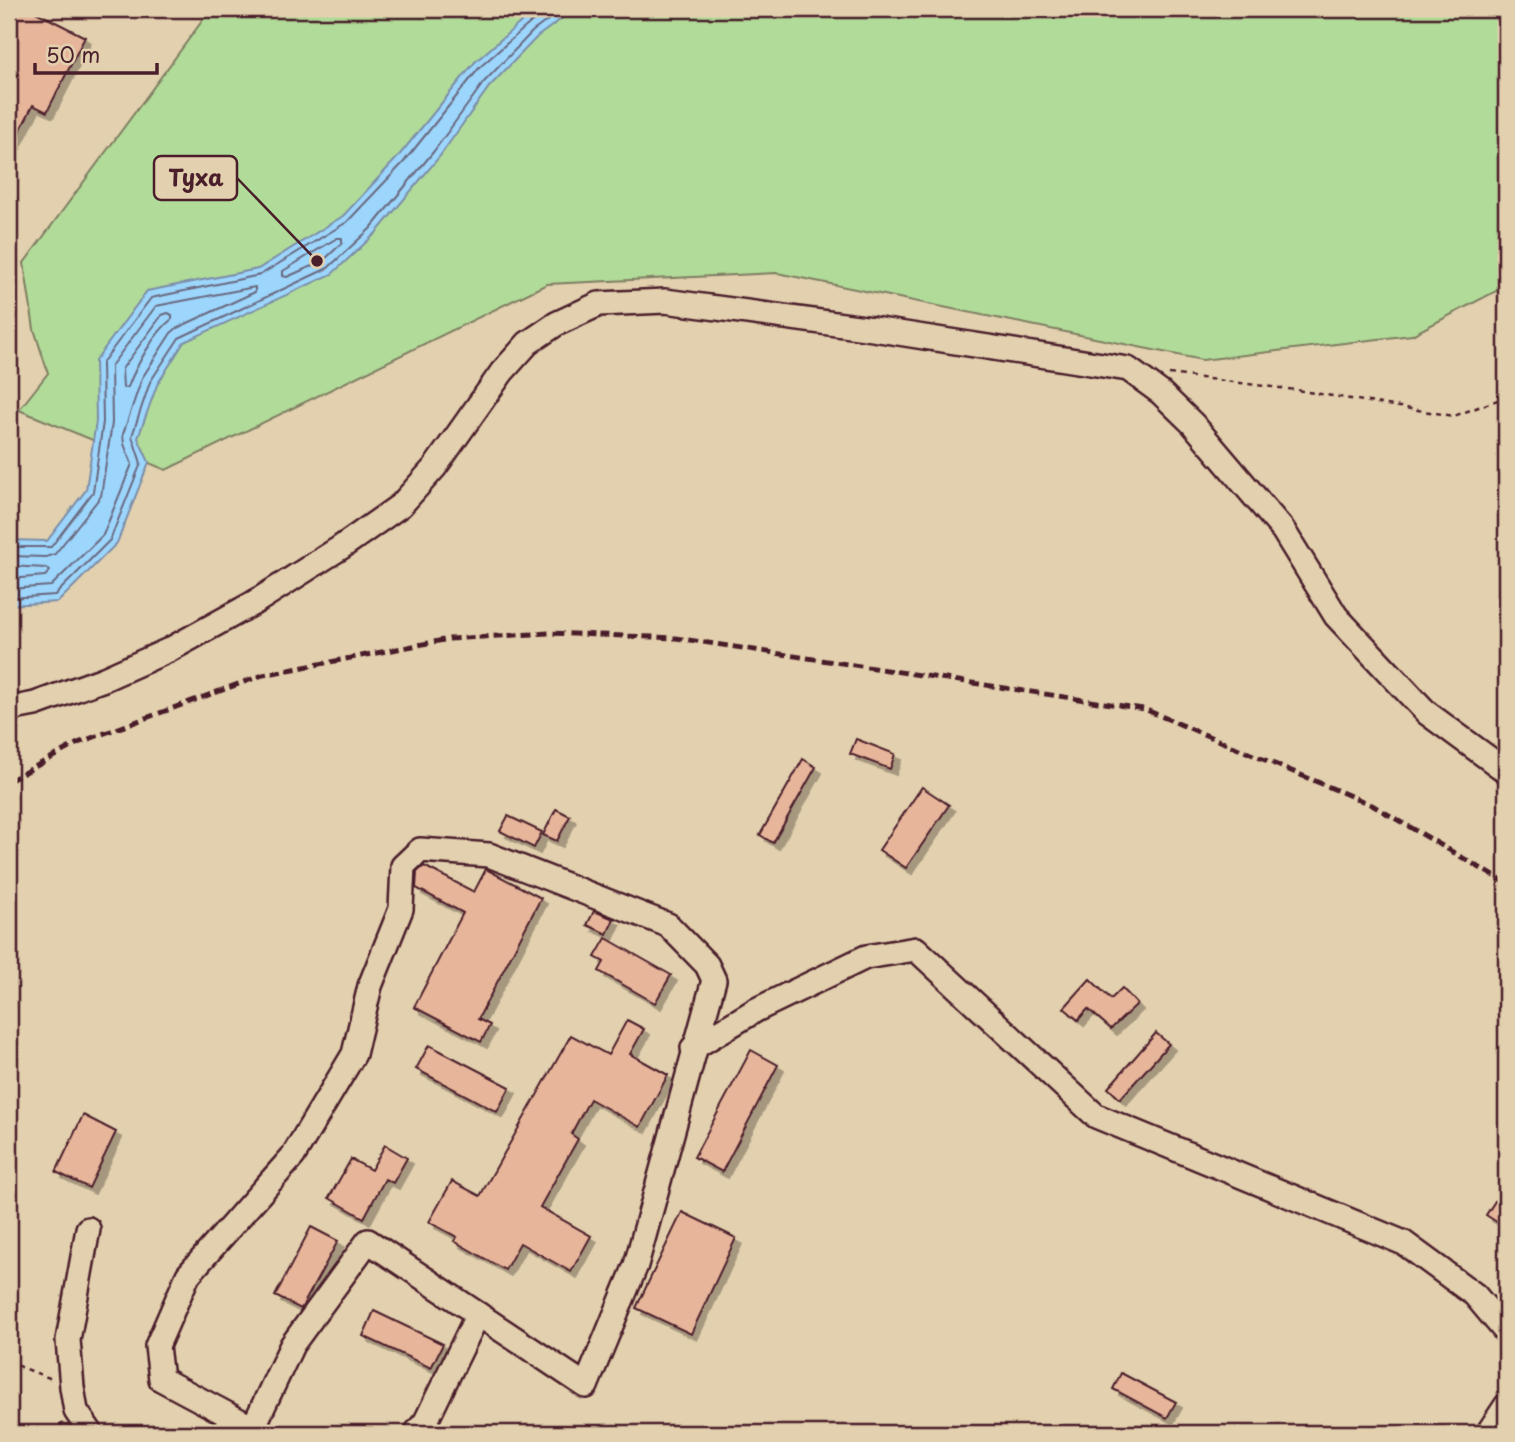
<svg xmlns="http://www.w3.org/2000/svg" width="1515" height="1442" viewBox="0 0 1515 1442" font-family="'Playpen Sans',sans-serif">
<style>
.green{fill:#b1db98;stroke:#7e7d62;stroke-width:2}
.water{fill:#9cd6fc;stroke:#7b8da8;stroke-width:2}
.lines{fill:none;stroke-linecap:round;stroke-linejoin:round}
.shore{stroke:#6b687f;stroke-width:2}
.building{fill:#e7b59a;stroke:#4a1f2b;stroke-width:2;filter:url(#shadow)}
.minor-casing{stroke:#4a1f2b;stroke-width:28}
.path{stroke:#4a1f2b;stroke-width:2.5;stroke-dasharray:5 5;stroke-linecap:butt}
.minor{stroke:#e2d0ae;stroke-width:23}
.rail{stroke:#4a1f2b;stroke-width:5;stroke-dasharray:10 5;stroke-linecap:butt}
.leader{fill:none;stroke:#4a1f2b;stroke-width:2.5}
.callout-dot{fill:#4a1f2b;stroke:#e2d0ae;stroke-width:2.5}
.callout{fill:#e2d0ae;stroke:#4a1f2b;stroke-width:2.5}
.callout-label{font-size:23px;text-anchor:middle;font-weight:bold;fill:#4a1f2b}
</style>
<defs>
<filter id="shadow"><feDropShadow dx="6" dy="6" stdDeviation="0" flood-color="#0004"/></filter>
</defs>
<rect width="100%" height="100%" fill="#e2d0ae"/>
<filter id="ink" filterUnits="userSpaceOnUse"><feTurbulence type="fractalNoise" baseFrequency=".0143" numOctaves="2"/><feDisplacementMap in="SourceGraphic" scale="14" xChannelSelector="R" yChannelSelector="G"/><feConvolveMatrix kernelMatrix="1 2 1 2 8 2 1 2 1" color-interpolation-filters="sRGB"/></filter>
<g filter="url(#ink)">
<polygon class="green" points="211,9 1506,9 1506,286 1412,335 1202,360 777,273 547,284 166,470 19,410 48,373 34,329 24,263"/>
<polygon class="water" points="536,9 575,9 538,36 489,87 440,156 376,233 332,274 184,342 157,385 138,438 149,462 117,543 58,602 9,605 9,540 47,541 86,490 96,421 95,361 147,291 258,269 343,216 397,158 475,62"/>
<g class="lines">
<g class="shore">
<polygon points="337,238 342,238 342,243 323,261 287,277 283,276 283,271"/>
<path d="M168,313l4,2v4c-18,14 -36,47 -44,68l-5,1 -1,-19 40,-54z"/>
<polyline points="9,547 51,547 93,492 103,422 102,363 151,298 260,275 347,222 403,163 480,67 537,17 540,9"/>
<polyline points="9,556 46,557 55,554 101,496 112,423 111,366 156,306 255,287 255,292 177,328 171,333 142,378 123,434 124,444 132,464 103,535 51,586 9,589"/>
<polyline points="9,566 46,568 50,571 45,576 9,579"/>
<polyline points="9,598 55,595 110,540 141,463 132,436 150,382 179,338 328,268 371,228 434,151 484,82 533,31 563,9"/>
</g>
</g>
<g class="building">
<polygon points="9,9 30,9 85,37 47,112 33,105 9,153"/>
<polygon points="856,739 895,754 890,769 850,754"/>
<polygon points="803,759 816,767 773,843 760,835"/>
<polygon points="922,787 949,805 906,868 879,850"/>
<polygon points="556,809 570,816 557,841 543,835"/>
<polygon points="508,816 542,832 534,848 500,831"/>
<polygon points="424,866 474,892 486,869 541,898 478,1019 490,1025 481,1042 414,1007 463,913 416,888 417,872"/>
<polygon points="594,911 614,919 607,934 587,925"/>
<polygon points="606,938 671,975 655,1003 599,971 604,962 595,957"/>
<polygon points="1090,979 1111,999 1122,988 1137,1004 1111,1029 1088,1009 1078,1020 1064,1008"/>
<polygon points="627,1020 644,1029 630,1054 668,1075 640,1127 590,1099 571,1134 578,1139 540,1207 591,1236 571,1272 520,1243 505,1270 454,1241 457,1237 429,1222 452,1181 480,1196 571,1035 608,1055"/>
<polygon points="1156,1033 1169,1044 1120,1099 1108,1088"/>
<polygon points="429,1045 510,1087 497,1112 416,1069"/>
<polygon points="751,1050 778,1065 722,1172 694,1157"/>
<polygon points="83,1115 116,1132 89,1188 56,1172"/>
<polygon points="385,1145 407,1158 393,1183 385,1179 364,1218 329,1198 351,1159 371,1170"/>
<polygon points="1506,1184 1506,1228 1486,1215"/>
<polygon points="682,1212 736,1238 691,1334 636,1308"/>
<polygon points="311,1227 338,1241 301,1309 275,1296"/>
<polygon points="374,1311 443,1344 431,1368 363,1336"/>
<polygon points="1121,1373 1176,1402 1167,1418 1113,1389"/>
</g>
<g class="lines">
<g class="minor-casing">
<g id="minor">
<polyline points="9,709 35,704 104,679 169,650 252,604 340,548 401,505 435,467 502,372 528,343 556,324 599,304 665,301 873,329 1128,369 1161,393 1193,424 1283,530 1336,616 1427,713 1506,771"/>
<polyline points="693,1048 756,1010 866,957 916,949 1096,1116 1404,1243 1475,1295 1506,1332"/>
<polyline points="88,1229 68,1340 72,1387 76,1411 91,1433"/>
<polyline points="251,1433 253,1428 292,1345 368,1241 586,1386 636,1265 714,980 707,965 668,925 489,855 420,850 403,866 401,909 370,986 354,1054 293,1156 188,1275 157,1346 161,1379 253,1428 264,1433"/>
<polyline points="416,1433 426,1421 478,1314"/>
<polyline points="1488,1433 1506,1406"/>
</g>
</g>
<g class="path">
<polyline points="1169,374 1296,390 1454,416 1506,397"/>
<polyline points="9,1360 21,1367 52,1379"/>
<polyline points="53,1433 63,1423"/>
</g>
<use href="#minor" class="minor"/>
<polyline class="rail" points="9,781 78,743 263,675 449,639 549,633 676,638 1144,709 1372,805 1506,883"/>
</g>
</g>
<path class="leader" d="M317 261L237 178"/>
<circle class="callout-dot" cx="317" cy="261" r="7"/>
<rect class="callout" x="154" y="156" width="83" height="44" rx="7"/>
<g class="callout-label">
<text x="196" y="186">Туха</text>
</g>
<rect width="1515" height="1442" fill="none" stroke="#e2d0ae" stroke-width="35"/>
<rect x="18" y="18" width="1480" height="1407" fill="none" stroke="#4a1f2b" stroke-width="2.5" filter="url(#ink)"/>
<path d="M35 63v10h122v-10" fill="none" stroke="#4a1f2b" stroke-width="3.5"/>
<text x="46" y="63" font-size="21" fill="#4a1f2b" stroke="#e2d0ae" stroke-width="5" paint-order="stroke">50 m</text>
</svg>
